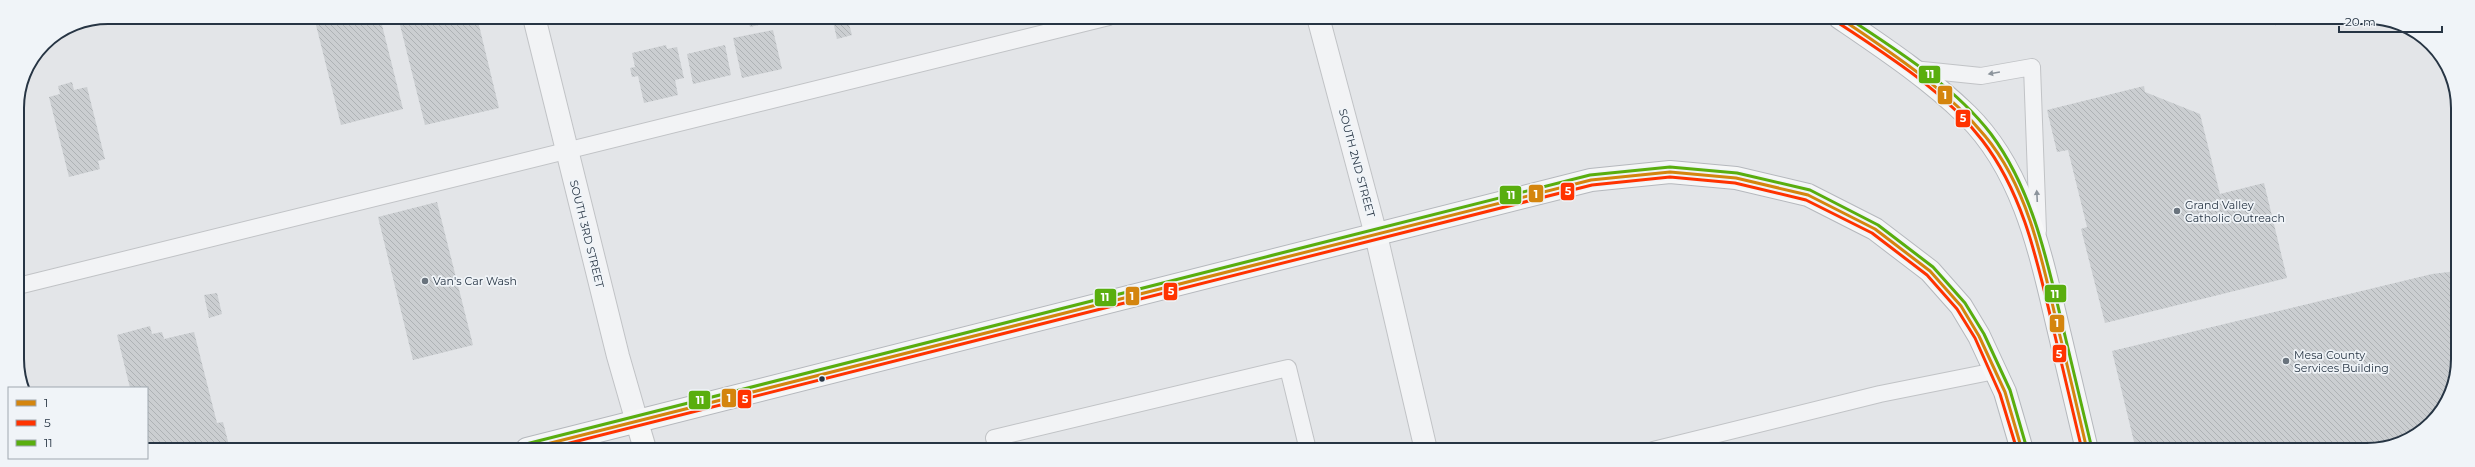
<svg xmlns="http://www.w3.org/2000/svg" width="2475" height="467" viewBox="0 0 2475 467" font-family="Montserrat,sans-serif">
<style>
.building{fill:url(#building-back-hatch)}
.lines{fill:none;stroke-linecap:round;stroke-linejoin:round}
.lane-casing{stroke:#c1c3c6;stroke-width:18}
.street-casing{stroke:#c1c3c6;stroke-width:24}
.secondary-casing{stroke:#c1c3c6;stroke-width:24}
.highway-casing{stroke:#b5b8bd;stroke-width:24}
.path{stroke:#c1c4c8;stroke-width:2.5;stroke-dasharray:3 3;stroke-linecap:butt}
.lane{stroke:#f2f3f5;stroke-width:16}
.street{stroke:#f2f3f5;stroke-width:22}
.secondary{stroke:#f6f7f7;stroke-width:22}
.highway{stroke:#f6f7f7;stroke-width:22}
.bus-1-casing{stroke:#f0f4f8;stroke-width:6}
.bus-2-casing{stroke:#f0f4f8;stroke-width:6}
.bus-3-casing{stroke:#f0f4f8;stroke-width:6}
.bus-1{stroke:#d4850e;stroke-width:3}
.bus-2{stroke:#f30;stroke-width:3}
.bus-3{stroke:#59ae0e;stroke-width:3}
.oneway{fill:#8c949c}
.poi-dot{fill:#69737d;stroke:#f0f4f8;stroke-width:1.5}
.bus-dot{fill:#273544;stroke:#f0f4f8;stroke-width:1.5}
.labels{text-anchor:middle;stroke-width:3.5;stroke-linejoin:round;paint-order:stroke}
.street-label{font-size:11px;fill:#273544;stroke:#f0f4f8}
.poi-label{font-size:11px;fill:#273544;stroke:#f0f4f8;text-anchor:start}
.rim{fill:none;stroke:#273544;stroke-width:2}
.line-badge{stroke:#f0f4f8;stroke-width:1.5}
.badge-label{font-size:11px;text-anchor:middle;font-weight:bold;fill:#fff}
</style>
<defs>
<pattern id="building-back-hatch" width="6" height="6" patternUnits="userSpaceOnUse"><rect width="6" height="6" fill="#cbced1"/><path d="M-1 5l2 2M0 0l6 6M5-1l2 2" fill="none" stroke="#aeb2b5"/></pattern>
</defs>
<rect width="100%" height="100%" fill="#e3e5e8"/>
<g class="building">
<polygon points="314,17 380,17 403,109 341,125"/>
<polygon points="398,17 477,17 499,108 425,125"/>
<polygon points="747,17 788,17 788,18 750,27"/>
<polygon points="832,17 847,17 852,35 837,39"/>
<polygon points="773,30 782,69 742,78 733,38"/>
<polygon points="666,45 667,49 677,47 684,78 675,80 678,95 644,103 638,76 632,77 630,68 635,67 632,53"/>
<polygon points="725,45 731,75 693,84 687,54"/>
<polygon points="72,82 74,90 87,87 105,159 98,161 100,169 69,177 49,97 60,94 58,86"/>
<polygon points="2144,86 2145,92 2200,114 2220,194 2264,183 2287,278 2105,323 2081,229 2087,227 2068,150 2057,152 2047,110"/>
<polygon points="437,202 473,345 413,360 378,217"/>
<polygon points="2457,271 2457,371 2449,400 2427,427 2373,450 2136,450 2112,351 2432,274"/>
<polygon points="217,293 222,314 209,318 204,295"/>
<polygon points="150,326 152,334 162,332 164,339 194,332 217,423 223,422 230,449 147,449 147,388 130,388 117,335"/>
</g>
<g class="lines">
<g class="lane-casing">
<g id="lane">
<polyline points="1913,69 1981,76 2032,67 2038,231"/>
<polyline points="18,286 1109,17"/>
<polyline points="997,449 994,438 1288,368 1308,450"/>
<polyline points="1653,450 1880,394 1995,371"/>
</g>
</g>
<g class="street-casing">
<g id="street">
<polyline points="534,17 618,356 637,422"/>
<polyline points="1318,17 1376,235 1426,450"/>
</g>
</g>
<g class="secondary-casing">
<polyline id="secondary" points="637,422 645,449"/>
</g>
<g class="highway-casing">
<g id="highway">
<path d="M1840,18c44,30 89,60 127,97 56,55 73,136 90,208 10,42 20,85 30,127"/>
<polyline points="527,449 1591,180 1670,172 1736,178 1808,195 1875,229 1930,271 1961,306 1979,336 2005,392 2022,450"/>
</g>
</g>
<polyline class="path" points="2266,18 2276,25"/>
<use href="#lane" class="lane"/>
<use href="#street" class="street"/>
<use href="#secondary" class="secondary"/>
<use href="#highway" class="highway"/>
<g class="bus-1-casing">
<g id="bus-1">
<path d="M1840,18c51,35 105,69 145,118 42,50 57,122 71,184 11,43 21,87 31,130"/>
<polyline points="527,449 1591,180 1670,172 1736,178 1808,195 1875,229 1930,271 1961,306 1979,336 2005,392 2022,450"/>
</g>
</g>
<g class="bus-2-casing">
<g id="bus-2">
<path d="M1837,22c51,34 108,69 145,118 41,53 55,120 70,183 10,42 20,84 30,127"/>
<polyline points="546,449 1592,185 1670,177 1735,183 1806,200 1872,233 1927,275 1957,309 1975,338 2000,394 2017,450"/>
</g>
</g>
<g class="bus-3-casing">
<g id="bus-3">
<path d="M1848,18c50,33 106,68 143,116 40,54 55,121 70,185 10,43 21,87 31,130"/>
<polyline points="526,444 1590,175 1670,167 1737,173 1810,190 1878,225 1933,267 1965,303 1984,334 2010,390 2027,449"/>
</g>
</g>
<use href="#bus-1" class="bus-1"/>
<use href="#bus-2" class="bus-2"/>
<use href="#bus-3" class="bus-3"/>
</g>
<defs><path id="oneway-solid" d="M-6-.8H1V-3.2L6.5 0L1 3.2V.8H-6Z"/></defs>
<g class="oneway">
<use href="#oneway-solid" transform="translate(1994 73) rotate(170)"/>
<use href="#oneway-solid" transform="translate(2037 196) rotate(-93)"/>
</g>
<g class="poi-dot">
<circle cx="2177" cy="211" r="4"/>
<circle cx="425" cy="281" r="4"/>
<circle cx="2286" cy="361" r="4"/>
</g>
<circle class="bus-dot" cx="822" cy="379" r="3.5"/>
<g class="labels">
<g class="street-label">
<text transform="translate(1357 163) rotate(75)" y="4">SOUTH 2ND STREET</text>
<text transform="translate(587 234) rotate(76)" y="4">SOUTH 3RD STREET</text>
</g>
<g class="poi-label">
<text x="2185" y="209">Grand Valley<tspan x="2185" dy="13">Catholic Outreach</tspan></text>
<text x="433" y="285">Van's Car Wash</text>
<text x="2294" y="359">Mesa County<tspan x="2294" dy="13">Services Building</tspan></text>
</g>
</g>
<path d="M0 0H2475V467H0ZM108 24H2367A84 84 0 0 1 2451 108V359A84 84 0 0 1 2367 443H108A84 84 0 0 1 24 359V108A84 84 0 0 1 108 24Z" fill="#f0f4f8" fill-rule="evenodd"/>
<path class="rim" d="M108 24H2367A84 84 0 0 1 2451 108V359A84 84 0 0 1 2367 443H108A84 84 0 0 1 24 359V108A84 84 0 0 1 108 24Z"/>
<g class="line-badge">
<rect x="1918" y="65" width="23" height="19" rx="4" fill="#59ae0e"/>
<rect x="1937" y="85" width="16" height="20" rx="4" fill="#d4850e"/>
<rect x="1955" y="109" width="16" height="19" rx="4" fill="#f30"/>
<rect x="1560" y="182" width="15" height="19" rx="4" fill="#f30"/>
<rect x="1528" y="184" width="16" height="19" rx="4" fill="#d4850e"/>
<rect x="1499" y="185" width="23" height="20" rx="4" fill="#59ae0e"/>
<rect x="1163" y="282" width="15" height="19" rx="4" fill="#f30"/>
<rect x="2044" y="284" width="23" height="19" rx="4" fill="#59ae0e"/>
<rect x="1125" y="286" width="15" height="20" rx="4" fill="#d4850e"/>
<rect x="1094" y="288" width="23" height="19" rx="4" fill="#59ae0e"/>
<rect x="2049" y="314" width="16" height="19" rx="4" fill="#d4850e"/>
<rect x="2052" y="344" width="15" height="19" rx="4" fill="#f30"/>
<rect x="721" y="388" width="16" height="20" rx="4" fill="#d4850e"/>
<rect x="737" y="389" width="15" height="20" rx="4" fill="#f30"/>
<rect x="688" y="390" width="23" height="20" rx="4" fill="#59ae0e"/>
</g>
<g class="badge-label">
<text x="1930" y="78">11</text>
<text x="1945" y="99">1</text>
<text x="1963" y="122">5</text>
<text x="1568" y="195">5</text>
<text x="1536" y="198">1</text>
<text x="1511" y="199">11</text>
<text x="1171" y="295">5</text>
<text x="2055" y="298">11</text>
<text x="1132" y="300">1</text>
<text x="1105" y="301">11</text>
<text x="2057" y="327">1</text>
<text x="2059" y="358">5</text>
<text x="729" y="402">1</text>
<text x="745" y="403">5</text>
<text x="700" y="404">11</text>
</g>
<rect x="8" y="387" width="140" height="72" fill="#f0f4f8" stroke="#a0a8b0"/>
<rect x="16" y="400" width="20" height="6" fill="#d4850e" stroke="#a0a8b0"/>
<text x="44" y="407" font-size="12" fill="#273544">1</text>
<rect x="16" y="420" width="20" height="6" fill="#ff3300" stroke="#a0a8b0"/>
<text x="44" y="427" font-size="12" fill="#273544">5</text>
<rect x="16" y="440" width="20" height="6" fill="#59ae0e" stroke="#a0a8b0"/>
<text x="44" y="447" font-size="12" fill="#273544">11</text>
<path d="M2339 26v6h103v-6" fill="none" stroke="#273544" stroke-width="2"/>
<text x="2345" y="26" font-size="12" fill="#273544" stroke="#f0f4f8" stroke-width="3" paint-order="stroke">20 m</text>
</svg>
